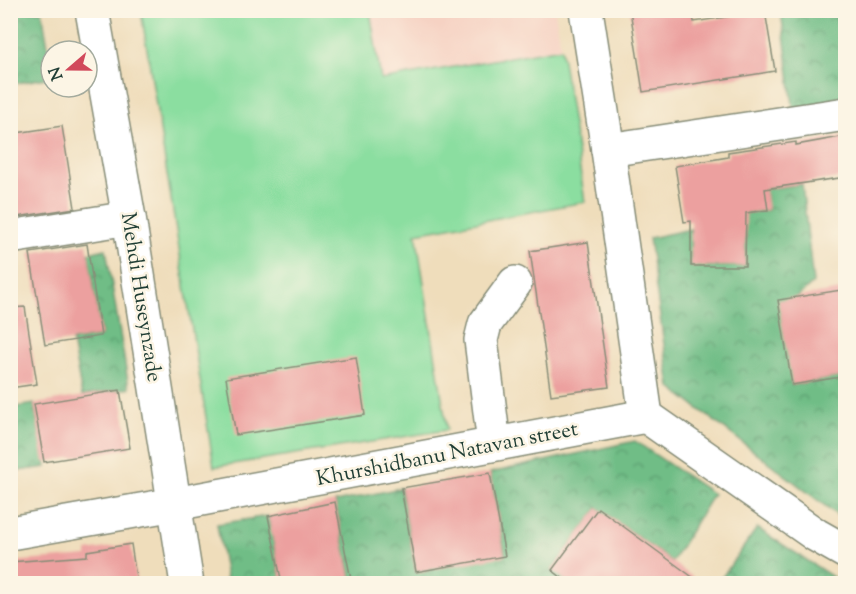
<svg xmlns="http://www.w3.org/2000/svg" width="856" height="594" viewBox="0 0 856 594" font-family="'Sorts Mill Goudy',serif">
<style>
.built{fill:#f6d2c3}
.grass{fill:#8bdea0;stroke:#558e6a;stroke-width:1.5}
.forest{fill:url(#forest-crowns);stroke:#487d5d;stroke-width:1.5}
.building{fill:#eca09f}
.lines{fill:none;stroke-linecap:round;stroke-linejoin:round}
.minor-casing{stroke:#878d78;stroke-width:36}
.minor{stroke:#fff;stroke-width:33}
.labels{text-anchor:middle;stroke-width:5;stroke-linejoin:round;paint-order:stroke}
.street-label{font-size:21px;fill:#1f3d34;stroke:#fcf5e5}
</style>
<defs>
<pattern id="forest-crowns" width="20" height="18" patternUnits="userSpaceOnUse" patternTransform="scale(1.5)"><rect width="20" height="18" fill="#70bd86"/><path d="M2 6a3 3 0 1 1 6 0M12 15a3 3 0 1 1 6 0" fill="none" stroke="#5b9b6e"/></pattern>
</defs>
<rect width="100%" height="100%" fill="#fcf5e5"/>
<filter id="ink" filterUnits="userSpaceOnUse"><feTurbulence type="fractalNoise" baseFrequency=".0167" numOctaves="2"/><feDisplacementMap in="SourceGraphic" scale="12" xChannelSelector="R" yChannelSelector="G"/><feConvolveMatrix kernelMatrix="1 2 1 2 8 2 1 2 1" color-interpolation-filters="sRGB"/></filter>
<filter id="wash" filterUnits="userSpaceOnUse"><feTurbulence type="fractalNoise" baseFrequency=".008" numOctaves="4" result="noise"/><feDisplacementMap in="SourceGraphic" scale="24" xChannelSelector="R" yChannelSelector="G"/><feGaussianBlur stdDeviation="1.35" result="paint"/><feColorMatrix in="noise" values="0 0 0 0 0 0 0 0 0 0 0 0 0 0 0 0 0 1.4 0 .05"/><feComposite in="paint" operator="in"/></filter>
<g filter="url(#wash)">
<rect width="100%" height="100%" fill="#efddbb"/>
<polygon class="built" points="370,11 555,11 561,48 381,80"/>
<polygon class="grass" points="141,11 370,11 381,80 561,48 585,202 416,233 447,430 214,467"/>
<g class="forest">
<polygon points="11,10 42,11 51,65 51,77 11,84"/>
<polygon points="781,11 836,11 844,59 845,59 845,114 795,121"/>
<polygon points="802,184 813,283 796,298 792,385 845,376 845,521 670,387 649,238 691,229 691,266 745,266 745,229 737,214 767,210 765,189"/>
<polygon points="106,249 129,388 82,396 72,341 101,336 88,253"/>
<polygon points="34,404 46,467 11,472 11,408"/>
<polygon points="635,441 713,494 672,562 598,508 552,570 570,584 352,583 335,502 401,488 416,572 505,555 490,473"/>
<polygon points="268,516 282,583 227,583 217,524"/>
<polygon points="757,528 842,583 718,583"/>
</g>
<g id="blocks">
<g class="building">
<polygon points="630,10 692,10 694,22 765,11 775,71 643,92"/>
<polygon points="62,126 75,208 10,218 10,134"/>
<polygon points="846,136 846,177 765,189 768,210 746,213 745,266 691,266 691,221 684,222 675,166 728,157 728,152 796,142 796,145"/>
<polygon points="588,242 609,387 551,395 530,251"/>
<polygon points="87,244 101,336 45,345 30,253"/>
<polygon points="841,290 846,320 846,376 792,385 778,300"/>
<polygon points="25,307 37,384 10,388 10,308"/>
<polygon points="356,357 365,415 236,435 226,378"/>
<polygon points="120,390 130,448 44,462 34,404"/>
<polygon points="490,473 505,556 416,572 401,488"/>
<polygon points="335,502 352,584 282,584 268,516"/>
<polygon points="598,508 672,562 702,584 570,584 552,570"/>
<polygon points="131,544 137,584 10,584 10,562 87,556 87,551"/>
</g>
</g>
</g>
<g filter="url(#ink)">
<use href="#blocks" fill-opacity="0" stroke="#878d78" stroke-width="1.5"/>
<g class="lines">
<g class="minor-casing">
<g id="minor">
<polyline points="92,10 129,218 187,584"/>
<polyline points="586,10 608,150 646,416"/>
<polyline points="608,150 846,114"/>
<polyline points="10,237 129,218"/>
<polyline points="494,444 481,340 485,324 515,283"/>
<polyline points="10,533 175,504 646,416 816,535 846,552"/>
</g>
</g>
<use href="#minor" class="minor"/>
</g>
</g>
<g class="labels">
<g class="street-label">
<text transform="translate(142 297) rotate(81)" y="7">Mehdi Huseynzade</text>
<text transform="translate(447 453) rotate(-11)" y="7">Khurshidbanu Natavan street</text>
</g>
</g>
<rect width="856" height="594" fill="none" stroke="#fcf5e5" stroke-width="36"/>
<g transform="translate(69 69) rotate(250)"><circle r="28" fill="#fcf5e5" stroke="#a4ab9e" stroke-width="1.5"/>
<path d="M0-4.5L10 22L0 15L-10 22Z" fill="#d1495b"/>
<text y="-9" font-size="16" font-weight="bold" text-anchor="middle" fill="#1f3d34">N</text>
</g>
</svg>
